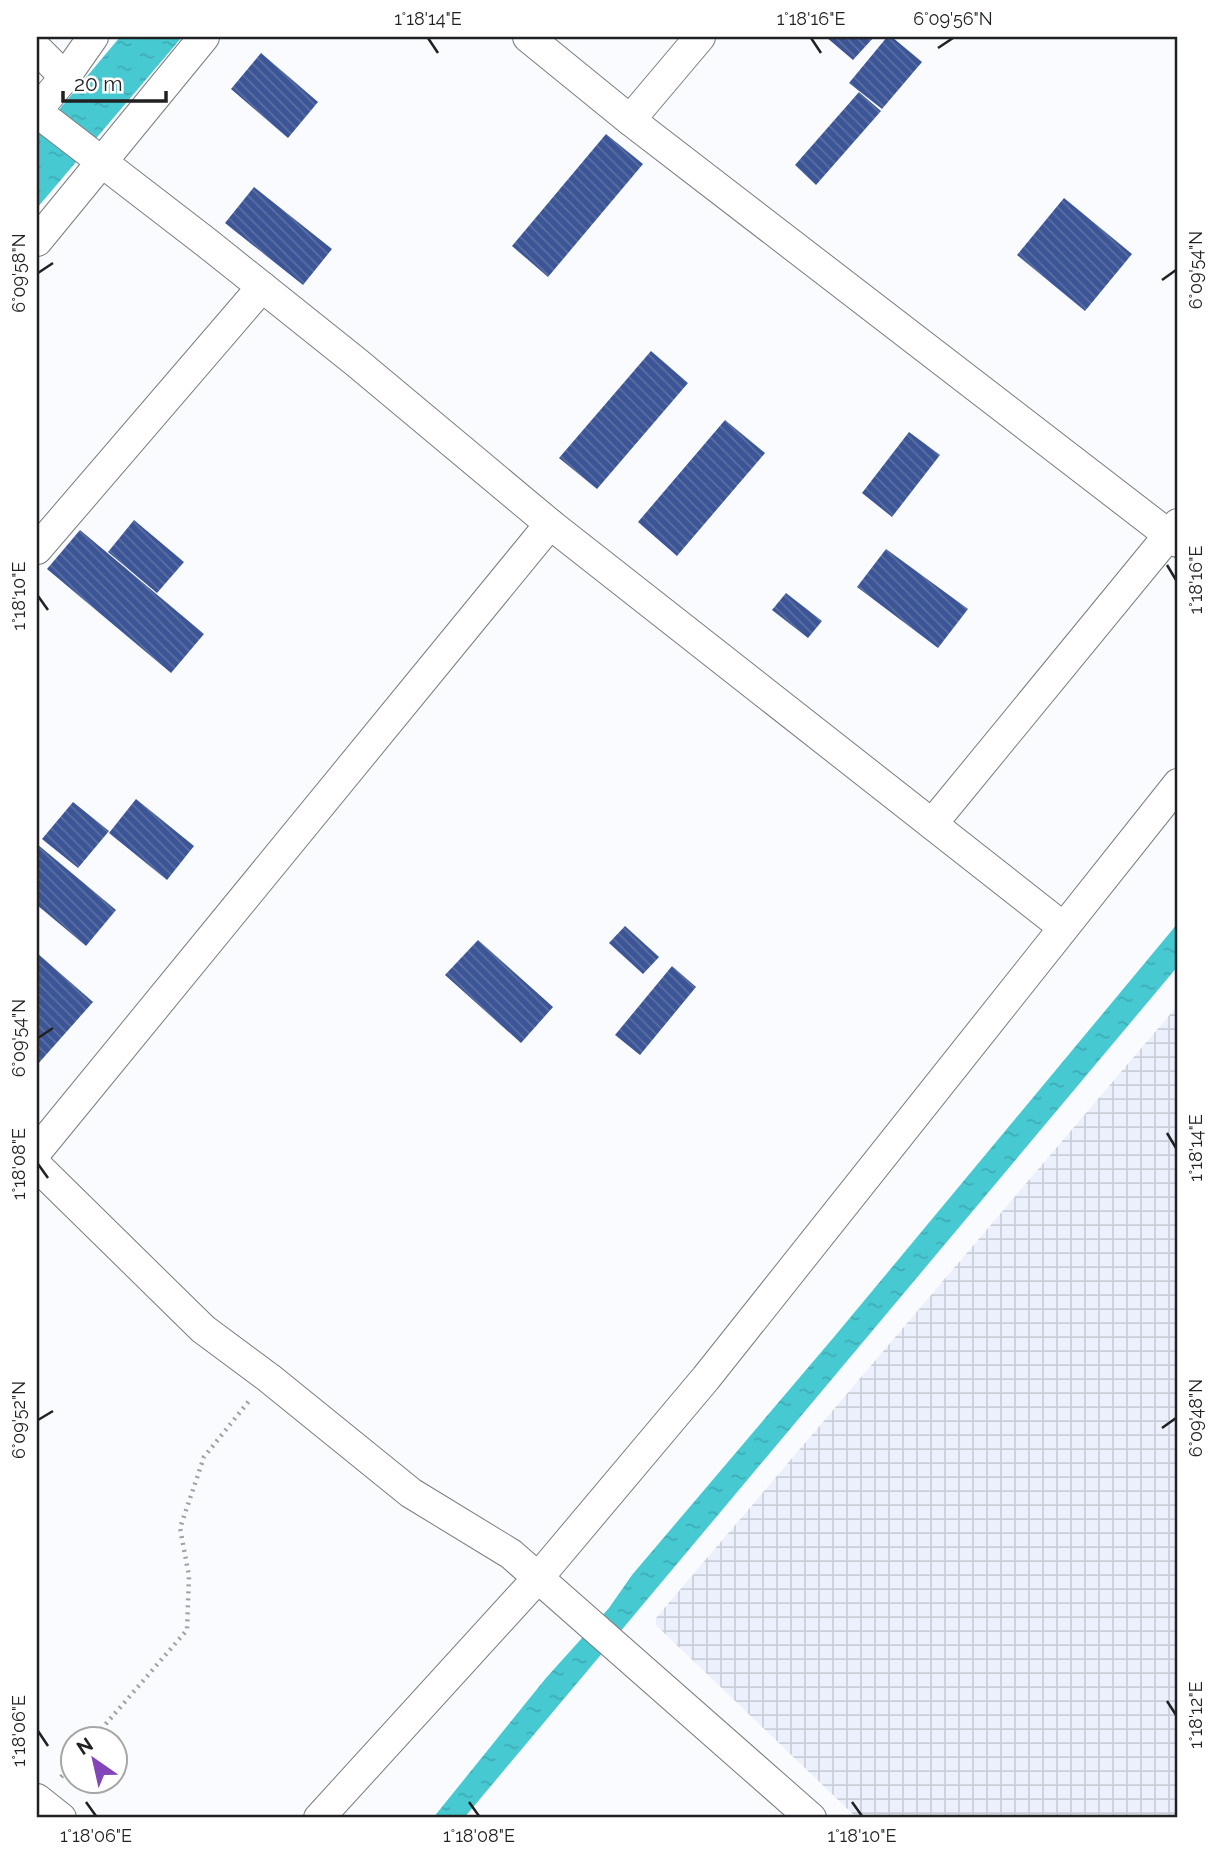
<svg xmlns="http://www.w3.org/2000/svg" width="1215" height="1855" viewBox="0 0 1215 1855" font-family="Raleway,sans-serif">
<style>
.industrial{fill:url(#industrial-grid)}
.water{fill:url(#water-ripples)}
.building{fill:url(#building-back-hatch)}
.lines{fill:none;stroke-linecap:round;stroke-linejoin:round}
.minor-casing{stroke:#7a7c80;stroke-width:32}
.path{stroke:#a0a1a3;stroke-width:4.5;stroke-dasharray:2 5;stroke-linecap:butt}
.minor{stroke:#fff;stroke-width:30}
.ticks{fill:none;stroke:#202122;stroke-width:2.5}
.neatline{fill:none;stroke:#202122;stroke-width:2.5}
.ticks-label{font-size:18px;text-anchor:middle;fill:#202122}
</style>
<defs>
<pattern id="industrial-grid" width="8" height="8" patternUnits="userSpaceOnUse" patternTransform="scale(1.75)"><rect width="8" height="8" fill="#ebf0fc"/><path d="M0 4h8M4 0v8" fill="none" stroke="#c9ced8"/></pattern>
<pattern id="water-ripples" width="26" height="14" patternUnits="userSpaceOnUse" patternTransform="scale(1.75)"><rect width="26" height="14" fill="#47c9d2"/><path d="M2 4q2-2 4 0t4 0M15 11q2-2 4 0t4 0" fill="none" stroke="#3eacb4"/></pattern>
<pattern id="building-back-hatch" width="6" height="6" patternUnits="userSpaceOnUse" patternTransform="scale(1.75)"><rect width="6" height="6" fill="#3b5597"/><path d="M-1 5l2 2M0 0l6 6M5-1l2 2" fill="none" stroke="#5b6fa0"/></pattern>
</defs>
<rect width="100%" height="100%" fill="#fafbfe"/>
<polygon class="industrial" points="1178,1005 1178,1818 857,1818 656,1625 656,1618"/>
<g class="water">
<polygon points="120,37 182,37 37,208 37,136"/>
<polygon points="1178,923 1178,966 464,1818 433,1818 546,1678 609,1608 632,1575 834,1337"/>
</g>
<g class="building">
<polygon points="826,37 874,37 853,60"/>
<polygon points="887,37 892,37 922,62 882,109 849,83"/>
<polygon points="261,53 318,102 288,138 231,89"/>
<polygon points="859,92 881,111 816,185 795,165"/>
<polygon points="606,134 643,164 548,277 512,246"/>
<polygon points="254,187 332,249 303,285 225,223"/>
<polygon points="1064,198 1132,254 1085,311 1017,255"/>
<polygon points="651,351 688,383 597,489 559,458"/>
<polygon points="725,420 765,453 677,556 638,522"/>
<polygon points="909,432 940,455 892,517 862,493"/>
<polygon points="134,520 184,562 157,593 108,552"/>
<polygon points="80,530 204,634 171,673 47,569"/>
<polygon points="886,549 968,609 938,648 857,587"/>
<polygon points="786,593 822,621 808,638 772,610"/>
<polygon points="136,799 194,846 167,880 109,833"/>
<polygon points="73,802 109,831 78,868 42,839"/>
<polygon points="37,844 116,910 86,946 37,905"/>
<polygon points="625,926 659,957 643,974 609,943"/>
<polygon points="478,940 553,1007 521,1043 445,975"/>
<polygon points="37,953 93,1002 37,1065"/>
<polygon points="672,966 696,987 640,1055 615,1035"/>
</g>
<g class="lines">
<g class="minor-casing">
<g id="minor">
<polyline points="528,37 630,120 1178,542"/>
<polyline points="37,49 65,77"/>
<polyline points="37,110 65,77 93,37"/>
<polyline points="37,112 207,243 356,362 550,524 1063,927"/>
<polyline points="630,120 700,37"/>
<polyline points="37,241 204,37"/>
<polyline points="37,549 262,287"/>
<polyline points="932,824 1178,524"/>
<polyline points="37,1151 550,524"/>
<polyline points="37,1166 203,1329 269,1378 411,1493 511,1554 811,1818"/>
<polyline points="37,1799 61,1818"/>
<polyline points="319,1818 537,1579 706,1378 1178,784"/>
</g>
</g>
<g class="path">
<polyline points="92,1740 187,1630 189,1576 180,1528 204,1457 249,1401"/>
<polyline points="61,1777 74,1762"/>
</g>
<use href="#minor" class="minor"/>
</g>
<path class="ticks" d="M428,38l10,15M811,38l10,15M938,48l15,-10M38,273l15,-10M1162,280l14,-10M1167,565l9,15M38,596l10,14M38,1038l15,-10M1167,1133l9,15M38,1164l10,14M38,1420l15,-9M1162,1428l14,-10M1167,1701l9,14M38,1731l10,15M86,1802l10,14M469,1802l10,14M852,1802l10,14"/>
<rect width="1215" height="1855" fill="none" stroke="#ffffff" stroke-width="77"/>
<g transform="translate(94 1760) rotate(326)"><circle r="33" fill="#ffffff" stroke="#a6a6a7" stroke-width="2"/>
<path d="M0-5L12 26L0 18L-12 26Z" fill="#8445ba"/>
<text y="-10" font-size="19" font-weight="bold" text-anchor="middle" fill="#202122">N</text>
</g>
<path d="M63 91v10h103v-10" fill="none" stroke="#202122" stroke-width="3.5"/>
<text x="74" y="91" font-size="21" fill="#202122" stroke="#ffffff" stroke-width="5" paint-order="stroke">20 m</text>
<rect x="38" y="38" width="1138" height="1778" class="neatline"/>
<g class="ticks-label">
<text x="428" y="25">1°18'14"E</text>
<text x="811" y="25">1°18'16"E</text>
<text x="953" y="25">6°09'56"N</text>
<text transform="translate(1196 270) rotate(-90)" y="6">6°09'54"N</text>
<text transform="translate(19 273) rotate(-90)" y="6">6°09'58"N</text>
<text transform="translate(1196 580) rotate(-90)" y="6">1°18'16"E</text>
<text transform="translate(19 596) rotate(-90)" y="6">1°18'10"E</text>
<text transform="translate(19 1038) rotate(-90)" y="6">6°09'54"N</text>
<text transform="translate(1196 1148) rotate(-90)" y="6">1°18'14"E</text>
<text transform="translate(19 1164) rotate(-90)" y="6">1°18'08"E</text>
<text transform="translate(1196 1418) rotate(-90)" y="6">6°09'48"N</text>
<text transform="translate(19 1420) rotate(-90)" y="6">6°09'52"N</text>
<text transform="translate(1196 1715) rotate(-90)" y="6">1°18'12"E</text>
<text transform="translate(19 1731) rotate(-90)" y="6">1°18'06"E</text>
<text x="96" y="1842">1°18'06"E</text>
<text x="479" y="1842">1°18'08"E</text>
<text x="862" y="1842">1°18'10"E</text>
</g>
</svg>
